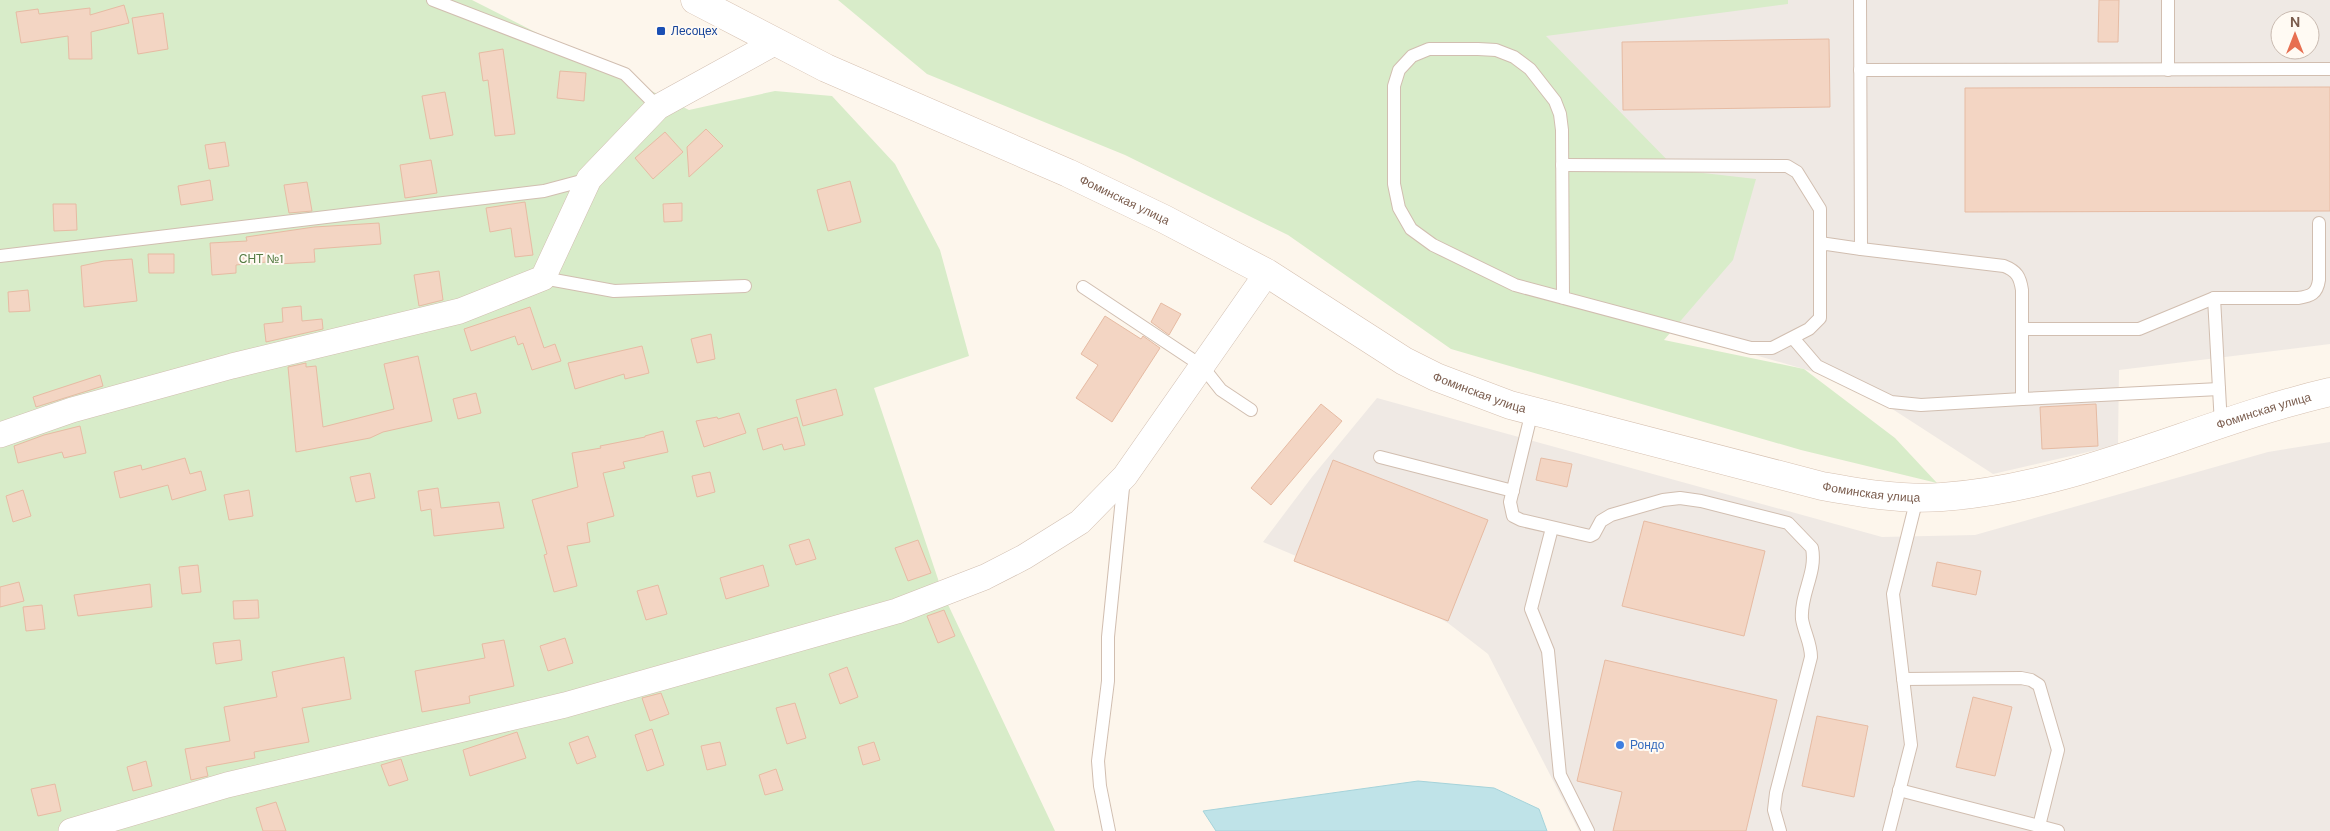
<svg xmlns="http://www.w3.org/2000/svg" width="2330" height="831" viewBox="0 0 2330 831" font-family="'DM Sans',sans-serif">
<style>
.industrial{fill:#efe9e4;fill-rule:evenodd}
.green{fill:#d8ecc9}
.water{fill:#bfe3e8;stroke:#a5d3da}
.building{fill:#f3d5c3;stroke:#e6bba3}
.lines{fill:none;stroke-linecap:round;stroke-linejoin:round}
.lane-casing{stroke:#d1beb0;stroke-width:14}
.street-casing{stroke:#d1beb0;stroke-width:26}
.secondary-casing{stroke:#d6c0b0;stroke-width:29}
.lane{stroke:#fff;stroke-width:12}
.street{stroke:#fff;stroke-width:25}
.secondary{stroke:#fff;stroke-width:28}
.transit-dot{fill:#1a4fb4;stroke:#fffaf3;stroke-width:2}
.shop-dot{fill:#3f7fe0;stroke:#fffaf3;stroke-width:2}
.labels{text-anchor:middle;stroke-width:4;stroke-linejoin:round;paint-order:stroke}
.transit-label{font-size:12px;fill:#164399;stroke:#fffaf3;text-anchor:start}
.street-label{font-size:12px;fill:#7a5c4d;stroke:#fffaf3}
.park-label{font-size:12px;fill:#537a41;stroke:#fffaf3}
.shop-label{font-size:12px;fill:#366cbe;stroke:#fffaf3;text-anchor:start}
</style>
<rect width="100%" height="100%" fill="#fdf6ec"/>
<g class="industrial">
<path d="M1481,0h849v344l-211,26 -1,75 -125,29 -141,-91 -287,-83zM2280,20h30v30h-30z"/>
<polygon points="1377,398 1882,537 1975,535 2268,452 2330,442 2330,831 1579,831 1488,654 1448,623 1424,610 1263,542 1312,477"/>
</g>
<g class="green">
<polygon points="0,0 472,0 689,110 775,91 832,96 895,164 940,250 969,356 874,388 943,594 1055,831 0,831"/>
<polygon points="838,0 1788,0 1788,4 1546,36 1677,170 1756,179 1733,260 1664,340 1804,369 1895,438 1937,483 1801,450 1451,349 1288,235 1125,155 927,74"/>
</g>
<polygon class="water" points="1418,781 1494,788 1539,809 1547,831 1216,831 1203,811"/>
<g class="building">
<polygon points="2099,0 2119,0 2118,42 2098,42"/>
<polygon points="124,5 129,23 91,32 92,59 69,59 68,36 21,43 16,12 38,9 39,14 90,8 90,15"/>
<polygon points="163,13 168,49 138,54 132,18"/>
<polygon points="1829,39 1830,107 1623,110 1622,42"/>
<polygon points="503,49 515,134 495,136 488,80 483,81 479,53"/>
<polygon points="560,71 586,73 584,101 557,98"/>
<polygon points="2330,87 2330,211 1965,212 1965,88"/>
<polygon points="445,92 453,135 430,139 422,96"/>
<polygon points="706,129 723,146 689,177 687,147"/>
<polygon points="665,132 683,152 653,179 635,158"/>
<polygon points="225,142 229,166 209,169 205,145"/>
<polygon points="431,160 437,193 405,198 400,165"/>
<polygon points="210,180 213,200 181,205 178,186"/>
<polygon points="850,181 861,222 828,231 817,190"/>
<polygon points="307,182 312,211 289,213 284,185"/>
<polygon points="525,202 533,255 515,257 511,228 490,232 486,208"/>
<polygon points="682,203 682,221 664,222 663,204"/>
<polygon points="53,204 76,204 77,230 54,231"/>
<polygon points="379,223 381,244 314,249 315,262 277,264 277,261 236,265 236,273 212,275 210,243 247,241 246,237 314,227"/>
<polygon points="148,254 174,254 174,273 149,273"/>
<polygon points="132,259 137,301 84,307 81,266 104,261"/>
<polygon points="439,271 443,300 419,306 414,275"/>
<polygon points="28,290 30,311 9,312 8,292"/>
<polygon points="1161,303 1181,314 1169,335 1151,322"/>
<polygon points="301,306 302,321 322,319 323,329 266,342 264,324 283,322 282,308"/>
<polygon points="530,307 544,348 555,344 561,361 532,370 523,343 518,345 515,336 471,351 464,329"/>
<polygon points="1105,316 1141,339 1143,336 1160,348 1112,422 1076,398 1098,365 1081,354"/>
<polygon points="711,334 715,359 697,363 691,339"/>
<polygon points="642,346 649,373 625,379 624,374 575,389 568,363"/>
<polygon points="418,356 432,421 383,432 370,438 296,452 288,367 306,363 306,367 316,366 323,427 394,409 384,364"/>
<polygon points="100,375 103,386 36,407 33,397"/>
<polygon points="836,389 843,415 803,426 796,400"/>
<polygon points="476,393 481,413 458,419 453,399"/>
<polygon points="1321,404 1342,421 1271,505 1251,488"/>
<polygon points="2096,404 2098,446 2042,449 2040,407"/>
<polygon points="739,413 746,433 704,447 696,421 717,417 718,419"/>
<polygon points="797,417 805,445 784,450 782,444 763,450 757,429"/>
<polygon points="80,426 86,453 64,458 62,452 18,463 14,446 44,435"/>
<polygon points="663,431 668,452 623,462 625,468 603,473 614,516 587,523 590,542 567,546 577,586 554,592 544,555 547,554 532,500 578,487 572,453 601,448 600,446 645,437 645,436"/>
<polygon points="185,458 190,474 201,471 206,490 172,500 168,485 120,498 114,472 141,465 142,470"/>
<polygon points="1541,458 1572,464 1567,487 1536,480"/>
<polygon points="1333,460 1488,520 1448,621 1294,561"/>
<polygon points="710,472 715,492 697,497 692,476"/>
<polygon points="370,473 375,498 356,502 350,477"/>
<polygon points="438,488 441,508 499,502 504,528 434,536 431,509 421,511 418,491"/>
<polygon points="23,490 31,516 13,522 6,496"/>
<polygon points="249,490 253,516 229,520 224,495"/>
<polygon points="1644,521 1765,551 1744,636 1622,606"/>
<polygon points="809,539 816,559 796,565 789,545"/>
<polygon points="918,540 931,573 908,581 895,548"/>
<polygon points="1937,562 1981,571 1976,595 1932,586"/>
<polygon points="198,565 201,592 182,594 179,567"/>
<polygon points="763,565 769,586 726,599 720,578"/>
<polygon points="19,582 24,601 0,607 0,587"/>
<polygon points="150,584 152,607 78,616 74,595"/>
<polygon points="658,585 667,614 646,620 637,591"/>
<polygon points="258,600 259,618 234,619 233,601"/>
<polygon points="42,605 45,629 26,631 23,607"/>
<polygon points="944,610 955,636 938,643 927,616"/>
<polygon points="565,638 573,663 548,671 540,646"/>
<polygon points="240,640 242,660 216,664 213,643"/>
<polygon points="504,640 514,686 469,696 470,703 422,712 415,671 485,658 482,644"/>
<polygon points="344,657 351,699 302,708 309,742 254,752 255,758 206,767 208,776 191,780 185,749 230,741 224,707 277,697 272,672"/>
<polygon points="1605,660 1777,700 1746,831 1613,831 1622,792 1577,781"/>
<polygon points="847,667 858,697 840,704 829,674"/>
<polygon points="661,693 669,714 650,721 642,698"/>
<polygon points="1973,697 2012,707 1995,776 1956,767"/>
<polygon points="795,703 806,738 787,744 776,708"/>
<polygon points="1817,716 1868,726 1854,797 1802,786"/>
<polygon points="652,729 664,765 647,771 635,735"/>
<polygon points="517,732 526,758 470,776 463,750"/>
<polygon points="588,736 596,757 577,764 569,743"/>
<polygon points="720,742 726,765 707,770 701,746"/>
<polygon points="874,742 880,760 863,765 858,747"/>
<polygon points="401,759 408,780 389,786 381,765"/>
<polygon points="146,761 152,786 133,791 127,767"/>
<polygon points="776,769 783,790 765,795 759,775"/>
<polygon points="55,784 61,811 38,816 31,789"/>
<polygon points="276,802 286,831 263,831 256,808"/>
</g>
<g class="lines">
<g class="lane-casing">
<g id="lane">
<polyline points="433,0 625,74 658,107"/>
<path d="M1860,0l1,249 143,17c13,5 16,11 18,24v109l197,-10"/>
<polyline points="2168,0 2168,70"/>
<polyline points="1860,70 2330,69"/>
<polyline points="1562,165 1787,166 1797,172 1820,209 1820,243"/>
<polyline points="0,256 544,191 589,179"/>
<polyline points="543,278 614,291 745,286"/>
<polyline points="1083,287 1202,366 1221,390 1251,410"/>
<polyline points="1563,298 1562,130 1560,114 1555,101 1530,69 1514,57 1496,50 1478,49 1429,49 1412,56 1399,70 1394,86 1394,184 1399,208 1411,229 1433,245 1515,285 1751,348 1772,348 1809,329 1820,318 1820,243 1861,249"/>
<polyline points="2214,298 2221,425"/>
<path d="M2022,329h117l75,-31h84c13,-2 19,-4 21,-18v-57"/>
<polyline points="1793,338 1817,366 1891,402 1921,405 2022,399"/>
<path d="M1532,411l-22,91 3,14 8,4 69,16 4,-2 7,-13 10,-6 52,-15 17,-2 21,3 87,22 24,25c5,25 -12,46 -10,71 2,13 9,24 9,38l-35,136 -2,17 6,21"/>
<polyline points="1380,457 1513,491"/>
<polyline points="1552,528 1531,609 1548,651 1560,775 1588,831"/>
<polyline points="1903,679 2021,678 2031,680 2039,685 2058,750 2039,826"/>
<polyline points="1899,790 2058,831"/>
<polyline points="1109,831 1100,786 1098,761 1108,681 1108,637 1124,478"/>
<polyline points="1889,831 1911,745 1893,594 1917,498"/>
</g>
</g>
<g class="street-casing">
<g id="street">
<polyline points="0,435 72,410 232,366 460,311 543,278 589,179 658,107 776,42"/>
<polyline points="71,831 227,785 565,705 897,611 985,577 1024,557 1080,522 1125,476 1267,273"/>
</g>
</g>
<g class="secondary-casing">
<g id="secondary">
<path id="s1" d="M695,0l131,68 242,105 96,46 103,54 137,88 32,16 74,28 312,81c39,7 80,14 120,11 135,-9 258,-75 388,-105"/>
</g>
</g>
<use href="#lane" class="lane"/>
<use href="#street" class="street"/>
<use href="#secondary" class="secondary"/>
</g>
<rect class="transit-dot" x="656" y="26" width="10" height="10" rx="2.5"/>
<circle class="shop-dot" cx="1620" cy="745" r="5"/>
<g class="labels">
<g class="transit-label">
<text x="671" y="35">Лесоцех</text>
</g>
<g class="street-label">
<text dy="4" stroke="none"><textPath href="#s1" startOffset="474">Фоминская улица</textPath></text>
<text dy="4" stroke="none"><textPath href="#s1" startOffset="879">Фоминская улица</textPath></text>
<text dy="4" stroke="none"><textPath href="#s1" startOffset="1689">Фоминская улица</textPath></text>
<text dy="4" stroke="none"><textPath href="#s1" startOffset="1284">Фоминская улица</textPath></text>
</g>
<g class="park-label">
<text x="261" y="263">СНТ №1</text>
</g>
<g class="shop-label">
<text x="1630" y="749">Рондо</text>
</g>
</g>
<g transform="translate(2295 35)"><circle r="24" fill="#fffaf3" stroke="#cabbb1"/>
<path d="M0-4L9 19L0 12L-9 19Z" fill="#e76f51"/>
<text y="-8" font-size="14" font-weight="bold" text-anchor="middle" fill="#7a5c4d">N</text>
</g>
</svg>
